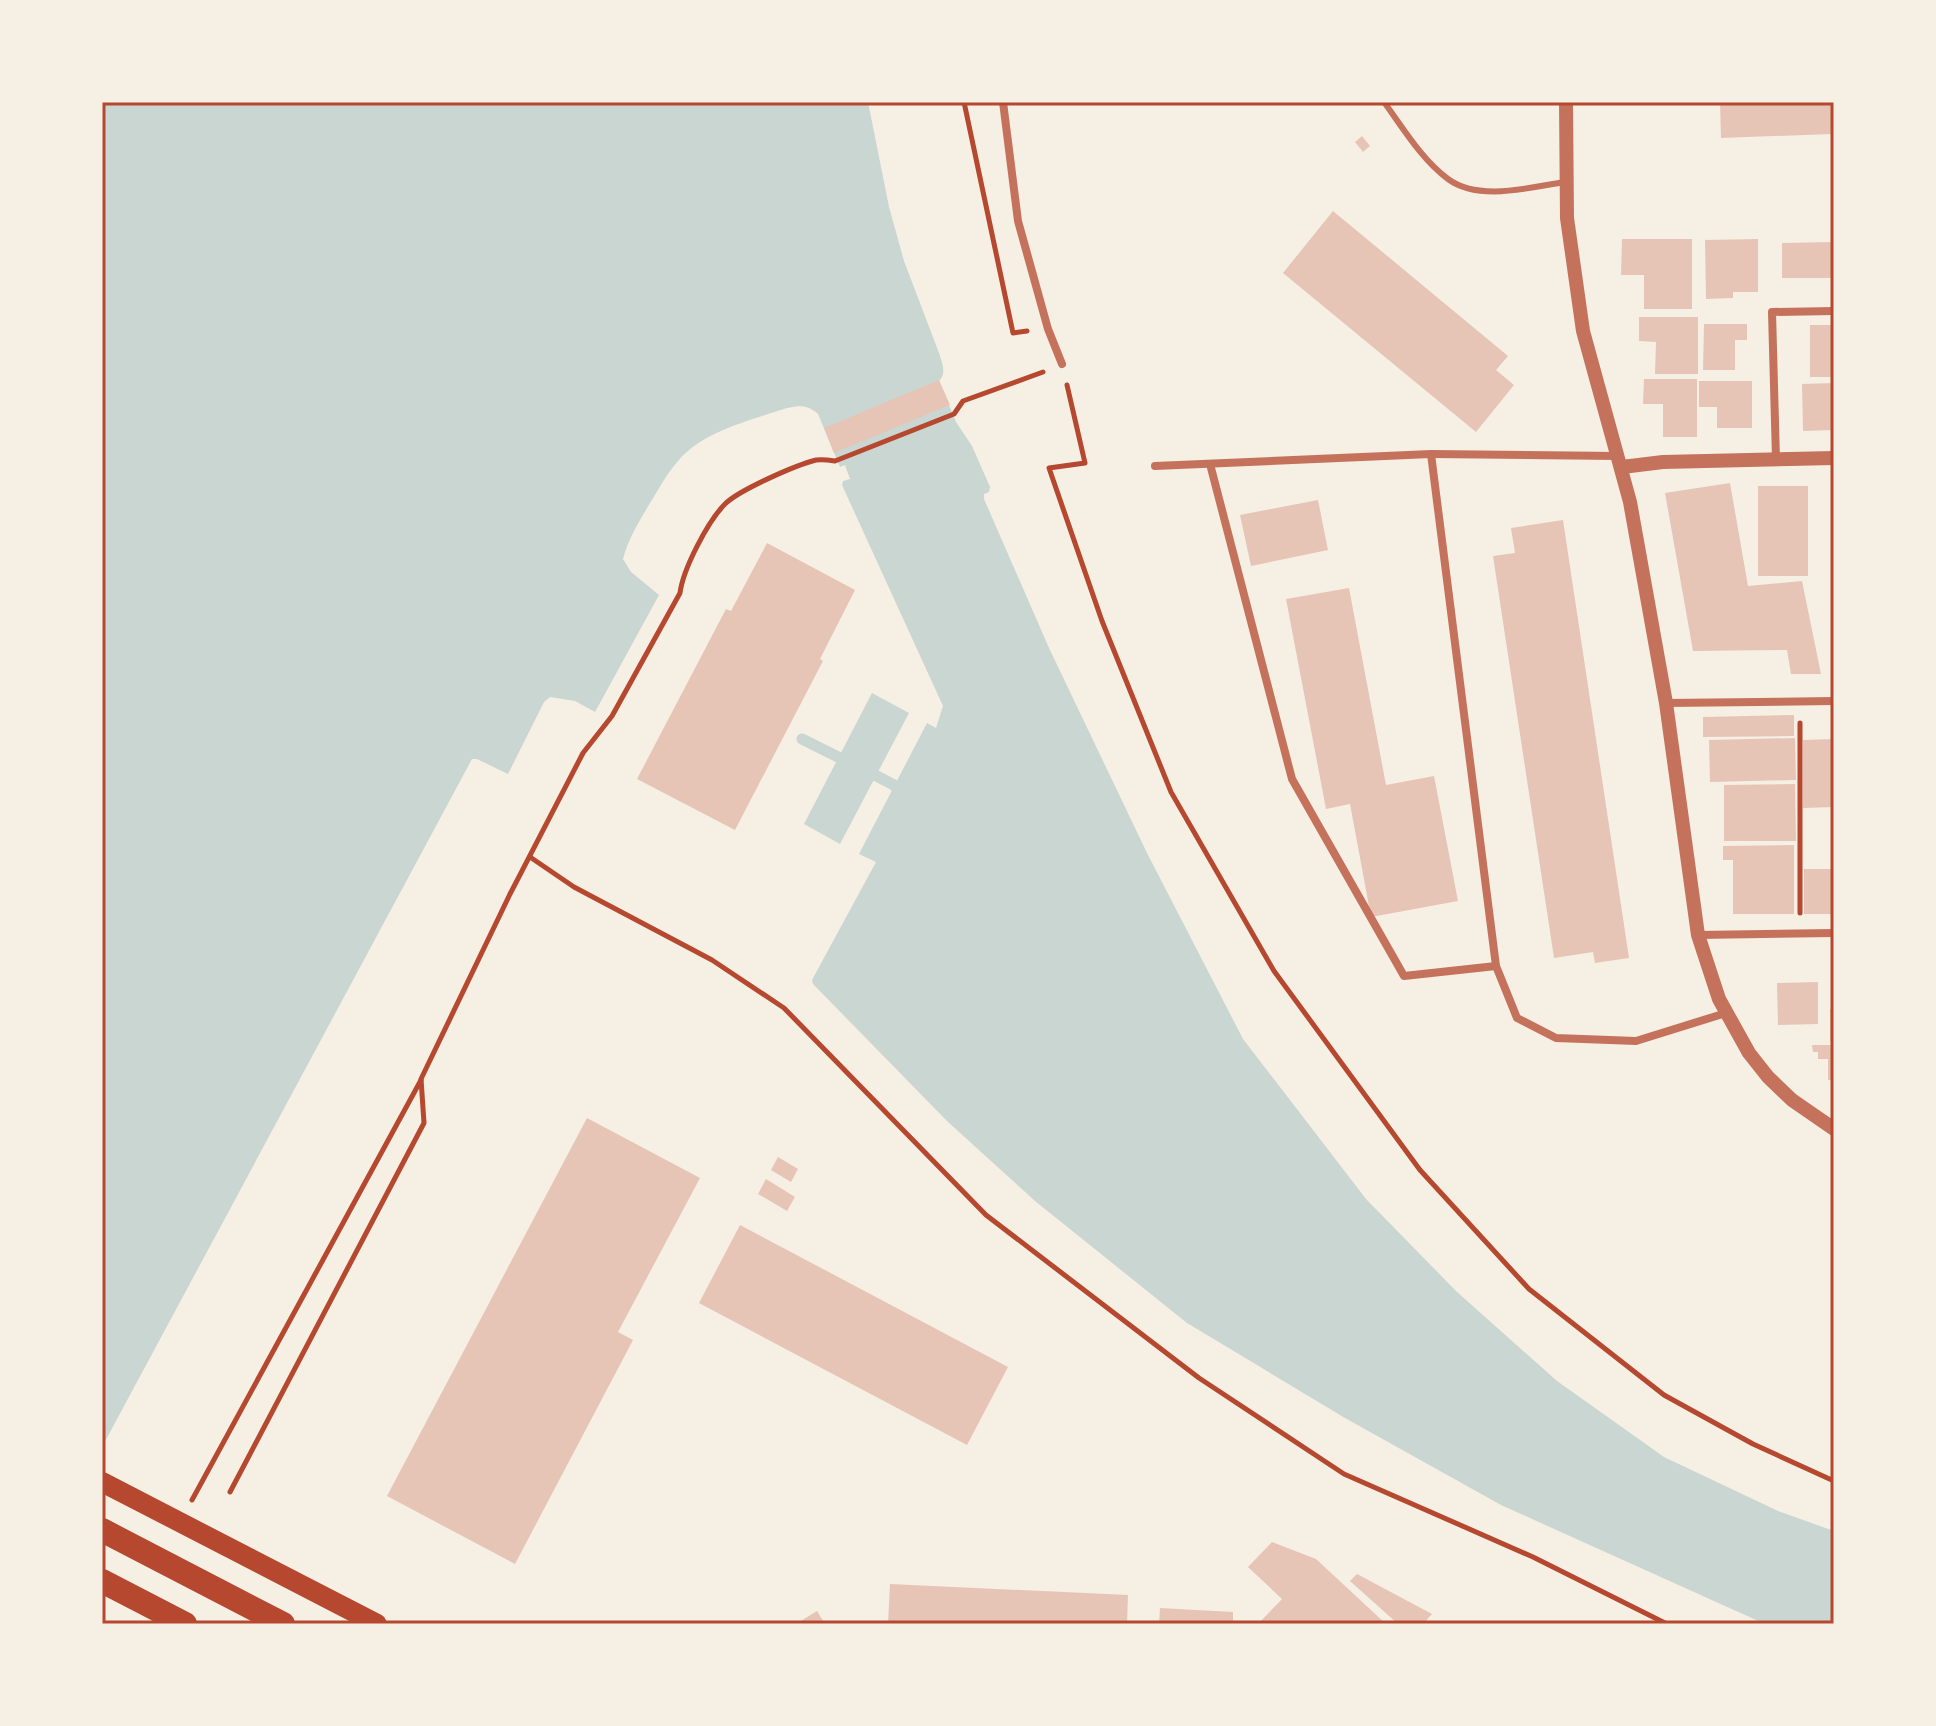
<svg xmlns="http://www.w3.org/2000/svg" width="1936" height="1726" viewBox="0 0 1936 1726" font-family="'Alegreya Sans',sans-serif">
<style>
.water{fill:#c9d6d2}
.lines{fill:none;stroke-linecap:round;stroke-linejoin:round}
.stream{stroke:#c9d6d2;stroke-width:11}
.building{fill:#e6c5b7}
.path{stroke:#b5482f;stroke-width:5}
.service{stroke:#c5725c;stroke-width:6}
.minor{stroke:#c5725c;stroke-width:8}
.tertiary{stroke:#c5725c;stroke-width:14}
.primary{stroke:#b5482f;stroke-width:20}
.motorway{stroke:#b5482f;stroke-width:24}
.neatline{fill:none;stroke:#b5482f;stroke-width:3}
</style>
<rect width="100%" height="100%" fill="#f6efe4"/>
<g class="water">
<path d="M102,102h766l21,105 15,54 35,92c3,10 8,20 0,28l17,41 16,24 18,41 -1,5 -5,2v5l65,149 98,205 96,186 123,160 90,92 101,90 107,76 114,54 56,20v93h-69l-264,-119 -156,-87 -158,-95 -152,-122 -88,-80 -134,-137 -1,-4 64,-118 -17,-8 68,-131 9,5 7,-22 -101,-221 1,-4 7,-2 -5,-14 -5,2 -22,-53c-14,-14 -31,-6 -47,-1 -32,11 -70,21 -93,48 -11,12 -19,28 -28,42 -10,17 -22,36 -27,56l8,13 28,23 -64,117 -20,-11 -25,-4 -6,5 -36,72 -31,-15h-5l-370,688z"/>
<polygon points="872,693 909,713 840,844 804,824"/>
</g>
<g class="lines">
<g class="stream">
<polyline points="802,739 850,763"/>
<polyline points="865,770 894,785 903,796"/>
</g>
</g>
<g class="building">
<polygon points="1720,102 1831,102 1832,134 1721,138"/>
<polygon points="1362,136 1370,146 1363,152 1355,142"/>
<polygon points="1333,211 1508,356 1496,370 1514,385 1476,432 1283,273"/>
<polygon points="1622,239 1692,239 1692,309 1644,309 1644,275 1621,275"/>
<polygon points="1758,239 1758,292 1733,292 1733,298 1706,299 1705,240"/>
<polygon points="1834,242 1834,278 1782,278 1782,243"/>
<polygon points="1639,317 1698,317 1698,374 1655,374 1656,342 1639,341"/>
<polygon points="1704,324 1747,324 1747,340 1735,340 1735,370 1703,370"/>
<rect x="1810" y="325" width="24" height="52"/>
<polygon points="1644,379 1697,379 1697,437 1663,437 1663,404 1643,404"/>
<polygon points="939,380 950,405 834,453 824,428"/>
<polygon points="1699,381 1752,381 1752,428 1717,428 1717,407 1699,407"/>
<polygon points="1834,383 1834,430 1803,431 1802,384"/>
<polygon points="1730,483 1748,586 1802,581 1821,674 1791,674 1787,650 1693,651 1665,493"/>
<rect x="1758" y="486" width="50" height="90"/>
<polygon points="1318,500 1328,550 1251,566 1240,515"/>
<polygon points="1563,520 1629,958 1595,963 1593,952 1554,958 1493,556 1515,553 1511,528"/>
<polygon points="767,543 855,590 820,659 823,661 735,830 637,779 726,609 731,611"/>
<polygon points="1349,588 1386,785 1434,776 1458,901 1371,917 1350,804 1326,809 1286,599"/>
<polygon points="1794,715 1794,736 1703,737 1703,717"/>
<polygon points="1795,738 1796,780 1710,782 1709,740"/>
<polygon points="1834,739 1834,807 1803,808 1803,740"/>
<polygon points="1795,784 1796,841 1724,841 1724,785"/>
<polygon points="1794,845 1794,914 1733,914 1733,860 1723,860 1723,846"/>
<rect x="1804" y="869" width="30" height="45"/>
<polygon points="1818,982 1818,1024 1778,1025 1777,983"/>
<rect x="1830" y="1009" width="4" height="32"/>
<polygon points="1812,1045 1834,1045 1834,1080 1828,1080 1828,1059 1818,1059 1818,1052 1813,1052"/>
<polygon points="587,1118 700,1178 618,1332 633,1340 515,1564 387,1496"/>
<polygon points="778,1157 798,1169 791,1182 771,1170"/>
<polygon points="766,1179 795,1197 787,1211 758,1194"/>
<polygon points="740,1225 1008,1367 967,1445 699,1303"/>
<polygon points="1272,1542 1316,1559 1386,1624 1258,1624 1282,1599 1248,1567"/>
<polygon points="1357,1574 1432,1614 1423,1624 1398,1624 1350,1581"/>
<polygon points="890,1584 1128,1595 1127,1624 888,1624"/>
<polygon points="1160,1608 1233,1612 1233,1624 1159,1624"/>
<polygon points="817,1611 825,1624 796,1624"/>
</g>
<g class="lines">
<g class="path">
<polyline points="964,102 1013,333 1027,331"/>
<polyline points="1067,385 1085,463 1049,468 1102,621 1171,792 1274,971 1420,1170 1529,1289 1664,1395 1753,1444 1834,1481"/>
<polyline points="1800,723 1800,913"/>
<polyline points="530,857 574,887 712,960 784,1008 986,1215 1199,1378 1344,1474 1533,1557 1667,1624"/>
<path d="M230,1492l194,-369 -3,-44 89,-185 73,-141 29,-37 68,-123c3,-24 28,-72 45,-89 14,-14 71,-39 91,-44 6,-1 13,0 19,1l119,-47 9,-13 80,-29"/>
<polyline points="192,1500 421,1080"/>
</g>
<path class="service" d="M1384,102c19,26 38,58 64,77 31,23 83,8 117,3"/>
<g class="minor">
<polyline points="1003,102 1018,221 1048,329 1062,364"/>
<polyline points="1431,454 1618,456"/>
<polyline points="1776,459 1772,312 1834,311"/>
<polyline points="1210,464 1292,779 1404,976 1496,966"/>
<polyline points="1155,466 1431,454 1496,966 1517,1018 1556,1038 1636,1041 1726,1013"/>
<polyline points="1666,703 1834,701"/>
<polyline points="1698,935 1834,933"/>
</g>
<g class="tertiary">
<polyline points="1566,102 1567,218 1583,331 1630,502 1666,703 1698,935 1719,999 1749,1053 1768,1077 1792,1100 1834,1129"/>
<polyline points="1622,467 1663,462 1834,458"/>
</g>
<polyline class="primary" points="102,1482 377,1624"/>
<g class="motorway">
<polyline points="102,1530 283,1624"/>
<polyline points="102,1581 185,1624"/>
</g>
</g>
<rect width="1936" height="1726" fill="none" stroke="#f6efe4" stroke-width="208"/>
<rect x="104" y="104" width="1728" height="1518" class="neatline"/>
</svg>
